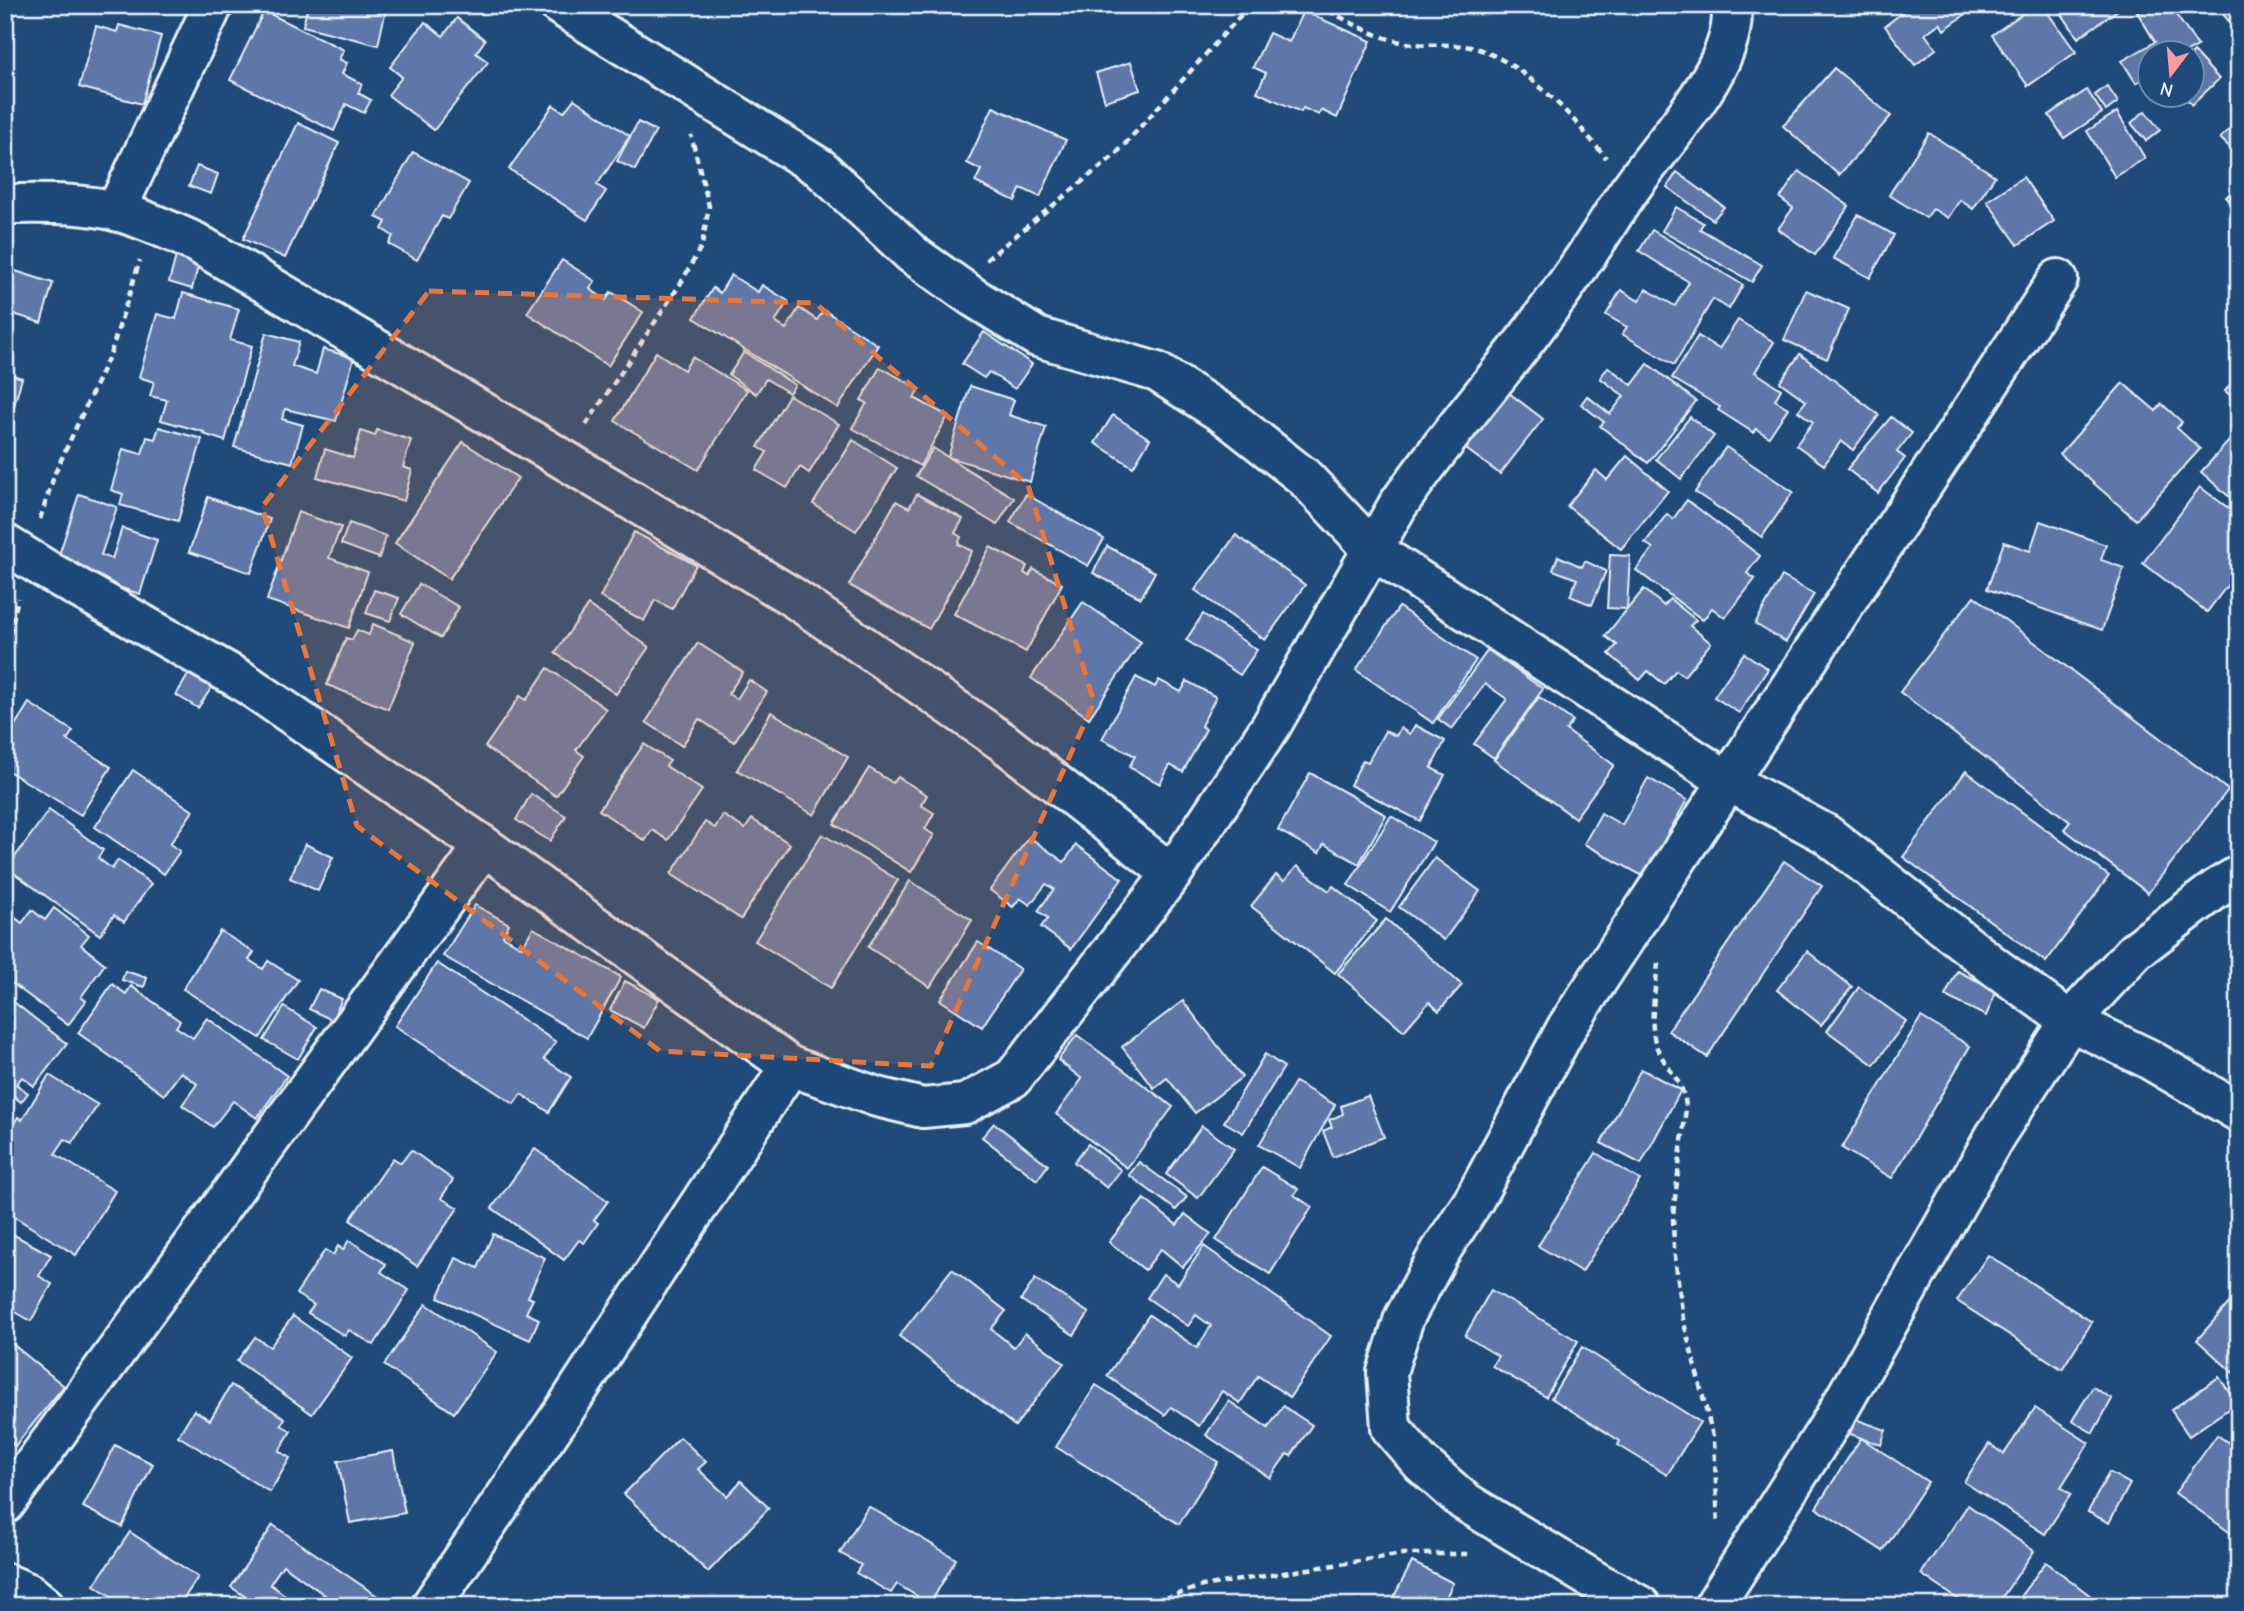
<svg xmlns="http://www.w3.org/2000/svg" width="2244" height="1611" viewBox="0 0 2244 1611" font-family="'Comic Neue',sans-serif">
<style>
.building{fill:#5f77a8;stroke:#e8f1f8;stroke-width:2}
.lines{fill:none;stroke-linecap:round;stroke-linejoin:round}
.minor-casing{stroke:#e8f1f8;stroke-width:44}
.path{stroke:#e8f1f8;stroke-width:4.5;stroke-dasharray:7 5;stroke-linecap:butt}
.minor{stroke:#1f4a7a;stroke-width:38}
.marked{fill:#e8773b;fill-opacity:0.2;stroke:#e8773b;stroke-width:5;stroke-dasharray:14 9;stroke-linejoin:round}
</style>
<rect width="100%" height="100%" fill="#1f4a7a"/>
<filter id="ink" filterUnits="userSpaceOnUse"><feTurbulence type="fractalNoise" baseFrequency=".0143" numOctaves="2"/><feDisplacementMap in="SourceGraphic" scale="14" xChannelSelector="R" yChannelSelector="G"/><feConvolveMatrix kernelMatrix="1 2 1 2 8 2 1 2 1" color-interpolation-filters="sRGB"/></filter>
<g filter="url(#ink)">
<g class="building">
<polygon points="308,5 387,5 378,45 303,26"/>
<polygon points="1912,5 1960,5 1966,14 1944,30 1940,23 1925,34 1936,49 1915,65 1885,26"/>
<polygon points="2035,5 2042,5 2076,52 2028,86 1992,35"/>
<polygon points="2056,5 2125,5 2078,38"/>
<polygon points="2133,5 2169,5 2198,46 2187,52 2150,52 2150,75 2136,83 2122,61 2155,42"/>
<polygon points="2232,5 2239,5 2238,32 2222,13"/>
<polygon points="264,11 344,50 339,59 347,63 342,74 362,84 358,93 371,100 364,113 346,104 334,131 230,80"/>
<polygon points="1303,11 1371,41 1337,118 1321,110 1319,115 1303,108 1301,112 1257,92 1266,73 1253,67 1269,33 1289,42"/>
<polygon points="457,18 485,40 476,53 488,62 434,130 388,95 402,77 390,67 425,22 443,36"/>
<polygon points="119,25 161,36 142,104 79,87 96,26 117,32"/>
<polygon points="2194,52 2219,79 2192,105 2182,94 2192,94 2192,54"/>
<polygon points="1131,62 1140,90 1105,101 1096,73"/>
<polygon points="1834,68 1891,116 1839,175 1783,126"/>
<polygon points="2107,86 2118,102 2106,111 2095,95"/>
<polygon points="2087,90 2102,113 2064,138 2049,115"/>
<polygon points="574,99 630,136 597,185 606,191 587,220 509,169 553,105 564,112"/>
<polygon points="993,107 1066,140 1040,197 1021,188 1015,201 975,182 981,170 967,163"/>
<polygon points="2145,111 2160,130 2146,141 2131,123"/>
<polygon points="2117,112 2145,158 2115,177 2087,131"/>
<polygon points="2239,120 2239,156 2220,138"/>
<polygon points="638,122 656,131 635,170 617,161"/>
<polygon points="298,123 339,143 285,258 243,239"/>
<polygon points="1929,133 1995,176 1973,209 1960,200 1948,218 1933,209 1926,218 1889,195"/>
<polygon points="413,152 469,183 448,219 442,216 417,260 389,244 393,236 382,229 386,222 376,217"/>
<polygon points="197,166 218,174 211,194 189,186"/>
<polygon points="1799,171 1849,206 1815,255 1778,229 1793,208 1780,198"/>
<polygon points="1677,172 1724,207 1713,220 1667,187"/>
<polygon points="2023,177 2054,221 2018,245 1987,201"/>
<polygon points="2239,187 2239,212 2226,197"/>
<polygon points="1676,207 1703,223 1700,229 1762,265 1752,282 1662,231"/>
<polygon points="1858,215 1894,235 1870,278 1833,258"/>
<polygon points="1652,230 1743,285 1729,309 1713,299 1674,365 1622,334 1627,327 1606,315 1621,290 1639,301 1646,289 1675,306 1689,282 1639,251"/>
<polygon points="179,245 202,252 192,289 169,282"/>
<polygon points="562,260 595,281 590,289 606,300 611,292 643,312 608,366 527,313"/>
<polygon points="6,268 53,283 41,323 5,311"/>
<polygon points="731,275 758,292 762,285 788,301 775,322 786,329 799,308 817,320 824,310 878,345 838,408 694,318 713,288 720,293"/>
<polygon points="1806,290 1849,309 1827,359 1784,340"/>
<polygon points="183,293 239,309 230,340 252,346 225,441 203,434 204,432 161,420 167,400 150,396 154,382 139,377 157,314 176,319"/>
<polygon points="1738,320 1774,342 1755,372 1781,389 1775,400 1788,408 1769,437 1756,429 1754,433 1718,410 1720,407 1672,378 1698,336 1719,349"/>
<polygon points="984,332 1032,364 1015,389 989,372 984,378 962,364"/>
<polygon points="266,333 299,342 292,366 316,374 323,349 354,358 336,421 285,409 282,419 303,425 292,463 234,447"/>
<polygon points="656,352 684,370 692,357 747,390 698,470 615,421"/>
<polygon points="744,352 795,385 789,393 766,379 756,394 729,375"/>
<polygon points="1800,354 1879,415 1853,450 1841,441 1824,465 1796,445 1813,422 1798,411 1806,401 1780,382"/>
<polygon points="1648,364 1696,401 1648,463 1600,426 1604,422 1581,404 1587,396 1610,414 1624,396 1600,378 1608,367 1632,385"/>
<polygon points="880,367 919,389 914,398 948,416 920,466 852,428 867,403 861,400"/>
<polygon points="5,373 22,378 5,437"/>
<polygon points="2239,373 2239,402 2225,391"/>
<polygon points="2123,383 2156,411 2162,404 2182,422 2177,428 2200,449 2136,520 2060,454"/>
<polygon points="970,386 1014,400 1009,415 1046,427 1030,482 948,457"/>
<polygon points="1509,393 1543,419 1500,474 1466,449"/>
<polygon points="789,395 839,424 809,473 800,467 787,488 756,470 767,452 758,447"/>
<polygon points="1113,415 1150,439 1133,467 1095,443"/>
<polygon points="1690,417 1714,436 1681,479 1656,459"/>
<polygon points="1891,417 1912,433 1897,452 1905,458 1878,493 1847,469"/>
<polygon points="159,427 202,439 178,521 120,505 123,494 111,490 123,449 142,454 147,437 155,439"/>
<polygon points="377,430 411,440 403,467 412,470 404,501 317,477 325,449 353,458 361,431 375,436"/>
<polygon points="2238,431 2239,493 2233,500 2201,472"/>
<polygon points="853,440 897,468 856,531 813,504"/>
<polygon points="463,442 518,478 449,579 395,543"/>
<polygon points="1726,447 1793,492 1762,537 1695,492"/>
<polygon points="933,448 1014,498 997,525 916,476"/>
<polygon points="1627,456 1668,491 1621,549 1567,506 1596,470 1607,480"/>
<polygon points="2200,487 2239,516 2239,570 2207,612 2143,563"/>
<polygon points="79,494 117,507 101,555 112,559 122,528 157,540 140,594 55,567"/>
<polygon points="917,494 963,519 955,533 961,537 958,544 972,551 929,629 849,585 896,501 909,508"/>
<polygon points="1026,494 1104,539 1088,566 1010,522"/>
<polygon points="208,497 270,519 251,573 189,552"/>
<polygon points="1687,500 1760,556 1747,573 1755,579 1725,618 1712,608 1703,620 1636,570 1653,548 1645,543 1667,514 1673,519"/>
<polygon points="298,512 341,527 329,558 368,572 349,628 267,600"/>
<polygon points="2040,521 2106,545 2101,560 2124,568 2102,630 1987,589 2004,542 2030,551"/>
<polygon points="349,523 386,536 379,558 341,544"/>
<polygon points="634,532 696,565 672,609 655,600 644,621 600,597"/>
<polygon points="1236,535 1305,585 1265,640 1195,590"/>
<polygon points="1107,546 1155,572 1141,598 1093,573"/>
<polygon points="990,547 1027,566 1024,573 1029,576 1033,569 1062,584 1026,652 954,614"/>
<polygon points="1610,555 1630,556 1627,609 1607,608"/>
<polygon points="1558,556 1582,567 1585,561 1606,571 1592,605 1570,596 1577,579 1553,570"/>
<polygon points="1782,576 1814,594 1786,642 1755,624"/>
<polygon points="419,584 459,607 441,638 401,614"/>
<polygon points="1644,589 1664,606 1670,599 1696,620 1690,626 1711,643 1684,676 1676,670 1664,684 1648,671 1640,680 1609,654 1617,645 1605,636"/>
<polygon points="374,590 399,598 390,621 366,613"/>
<polygon points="1974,596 2228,790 2148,893 2064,829 2070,822 1900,692"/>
<polygon points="1083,602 1141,642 1089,718 1031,678"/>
<polygon points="588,605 649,647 616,694 555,653"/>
<polygon points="1399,607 1476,660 1433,723 1356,670"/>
<polygon points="1203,614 1257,650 1240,675 1186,640"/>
<polygon points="373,624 415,642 388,709 327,685 346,638 352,640 357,630 369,635"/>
<polygon points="698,643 743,672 728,694 737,699 749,680 767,692 734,742 699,719 682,746 646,722"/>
<polygon points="1488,650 1543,689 1494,758 1474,744 1507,699 1485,684 1452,729 1438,719"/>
<polygon points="1744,653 1768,669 1739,713 1714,697"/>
<polygon points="193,667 216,681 198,708 176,695"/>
<polygon points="548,668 606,709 576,750 584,756 556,796 485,747 520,696 526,700"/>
<polygon points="1136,677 1155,687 1159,680 1181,692 1187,681 1216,697 1201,726 1206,729 1183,772 1170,765 1160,784 1129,767 1135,756 1102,739"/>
<polygon points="1539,697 1573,721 1566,730 1614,765 1575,818 1494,760"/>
<polygon points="29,703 73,731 67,740 111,767 81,815 5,769 5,741"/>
<polygon points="771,712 848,757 814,815 737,770"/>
<polygon points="1415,725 1445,741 1431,768 1445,775 1420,821 1350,785 1363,760 1368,762 1385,731 1396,736 1400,728 1410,734"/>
<polygon points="644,744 670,761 666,766 702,790 668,840 652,830 645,841 599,810"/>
<polygon points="869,768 893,783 898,777 927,795 921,805 934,813 925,829 934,835 911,872 834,824"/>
<polygon points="133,770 193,811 170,844 180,851 164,874 95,827"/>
<polygon points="1966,771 2109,876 2046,962 1903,857"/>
<polygon points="1310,773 1386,815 1359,864 1324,844 1319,853 1278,830"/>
<polygon points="1648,778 1687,800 1654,858 1663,863 1652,881 1584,844 1601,813 1622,825"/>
<polygon points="531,794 566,816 550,841 516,820"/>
<polygon points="49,810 103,850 98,858 112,869 118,860 151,884 124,922 114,915 100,935 7,868"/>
<polygon points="723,815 745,829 752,819 790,844 741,919 671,874 705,822 715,828"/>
<polygon points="1391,816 1434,842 1390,912 1348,885"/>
<polygon points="822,834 898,880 831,988 755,941"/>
<polygon points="1029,837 1064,862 1076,845 1122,879 1071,949 1041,927 1048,918 1038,911 1054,889 1046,884 1030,905 1020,898 1013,907 990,890"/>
<polygon points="305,844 333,857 318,891 290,878"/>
<polygon points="1435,858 1480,891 1444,940 1399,907"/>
<polygon points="1784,861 1822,886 1707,1057 1668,1031"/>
<polygon points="1297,866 1329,891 1333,886 1377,921 1335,973 1251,906 1276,875 1284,881"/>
<polygon points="910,881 972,920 930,987 868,947"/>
<polygon points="475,905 509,924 503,936 522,947 533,928 621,977 587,1038 443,956"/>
<polygon points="54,908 89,935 81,945 105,964 81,997 86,1001 68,1025 5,978 5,918 9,913 22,923 32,910 45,920"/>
<polygon points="1386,919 1462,985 1439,1011 1429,1002 1404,1031 1338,974"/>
<polygon points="220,931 254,952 249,960 263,969 268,961 298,980 260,1038 183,989"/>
<polygon points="978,942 1020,969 982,1027 940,1000"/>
<polygon points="1807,951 1852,987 1821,1025 1777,990"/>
<polygon points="437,963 556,1042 544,1059 571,1077 549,1112 521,1094 514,1104 395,1026"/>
<polygon points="125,971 147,978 144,987 122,980"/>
<polygon points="1957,971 1997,990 1986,1016 1945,996"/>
<polygon points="625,981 659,999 644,1028 610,1010"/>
<polygon points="112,984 126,994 131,986 180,1021 176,1027 193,1038 207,1018 287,1076 257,1118 233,1101 213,1127 182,1105 197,1084 181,1072 164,1095 78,1033"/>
<polygon points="1859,987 1906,1021 1874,1065 1827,1031"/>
<polygon points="319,989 342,999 332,1020 309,1009"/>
<polygon points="5,995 67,1044 34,1086 22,1077 16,1084 28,1093 21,1102 5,1089"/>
<polygon points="1183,1001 1242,1077 1195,1113 1167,1078 1154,1088 1122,1047"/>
<polygon points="284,1007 317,1027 298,1059 264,1040"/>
<polygon points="1921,1017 1970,1046 1892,1178 1842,1148"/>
<polygon points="1077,1035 1173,1107 1127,1168 1056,1114 1082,1079 1058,1060"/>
<polygon points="1265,1054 1284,1067 1243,1133 1224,1122"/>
<polygon points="1641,1069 1681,1090 1641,1164 1601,1143"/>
<polygon points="49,1075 98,1105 72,1143 65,1139 55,1154 115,1191 76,1255 5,1211 5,1132 8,1133 18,1117 22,1120"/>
<polygon points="1295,1082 1335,1105 1300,1168 1259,1145"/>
<polygon points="1368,1096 1384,1137 1333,1157 1323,1131 1332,1127 1329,1120 1343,1114 1341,1106"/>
<polygon points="994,1123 1048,1165 1037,1180 982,1137"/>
<polygon points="1202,1126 1234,1149 1198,1198 1166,1174"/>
<polygon points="1088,1144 1121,1170 1107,1188 1074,1162"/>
<polygon points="535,1149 608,1201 594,1220 598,1223 584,1243 579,1240 564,1260 492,1208"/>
<polygon points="411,1150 453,1180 441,1198 458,1208 417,1266 350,1220 393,1158 401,1163"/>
<polygon points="1596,1153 1640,1180 1582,1272 1538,1246"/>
<polygon points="1139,1162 1187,1197 1176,1210 1129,1175"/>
<polygon points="1262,1167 1298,1189 1294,1195 1312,1207 1270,1274 1216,1240"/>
<polygon points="1144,1199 1177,1225 1185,1214 1211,1234 1183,1267 1161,1249 1145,1270 1109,1242"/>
<polygon points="5,1230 51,1255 39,1276 52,1284 31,1321 5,1306"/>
<polygon points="493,1234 545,1258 528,1297 533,1299 526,1313 539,1319 530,1340 438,1298 456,1258 478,1268"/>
<polygon points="349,1240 386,1264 381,1272 409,1290 374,1345 349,1330 345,1336 308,1313 314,1305 296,1294 325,1250 333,1255 338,1246 343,1250"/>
<polygon points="1204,1246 1331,1336 1290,1397 1258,1376 1240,1403 1222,1391 1199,1426 1171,1407 1165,1415 1107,1376 1149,1315 1197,1348 1211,1326 1196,1315 1188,1326 1147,1298 1163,1274 1178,1284"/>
<polygon points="1988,1255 2092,1322 2062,1369 1957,1301"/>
<polygon points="952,1269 1006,1311 991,1329 1014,1347 1025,1333 1064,1363 1015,1426 899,1336"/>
<polygon points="1035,1279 1089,1313 1074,1335 1021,1300"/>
<polygon points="1491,1290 1578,1341 1546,1397 1492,1366 1498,1356 1465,1336"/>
<polygon points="2237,1294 2239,1295 2239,1378 2197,1340"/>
<polygon points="426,1304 497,1352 454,1413 384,1365"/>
<polygon points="293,1316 352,1358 312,1414 237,1361 255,1337 270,1347"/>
<polygon points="5,1338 64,1386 15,1446 5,1438"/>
<polygon points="1582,1347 1700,1422 1667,1475 1618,1445 1620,1441 1551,1398"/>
<polygon points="2219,1377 2237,1403 2189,1436 2171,1410"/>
<polygon points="231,1385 285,1418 281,1425 291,1431 279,1451 290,1458 270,1492 178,1436 194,1410 210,1420"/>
<polygon points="1096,1385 1218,1462 1179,1524 1056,1447"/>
<polygon points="2093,1387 2112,1399 2093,1433 2072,1421"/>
<polygon points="1229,1401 1268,1428 1283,1406 1312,1425 1291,1456 1287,1454 1270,1478 1206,1435"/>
<polygon points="2035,1408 2089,1443 2061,1487 2071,1494 2045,1534 1964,1482 1989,1444 2004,1454"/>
<polygon points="1855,1419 1886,1430 1881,1445 1850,1434"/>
<polygon points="2217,1435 2239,1450 2239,1539 2175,1493"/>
<polygon points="680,1437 706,1462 698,1469 727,1496 741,1481 769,1508 708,1572 624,1494"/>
<polygon points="1861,1438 1928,1482 1883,1551 1816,1508"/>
<polygon points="115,1445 153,1464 122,1527 83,1507"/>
<polygon points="393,1451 405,1513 350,1523 338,1461"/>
<polygon points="2109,1472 2130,1484 2109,1523 2088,1512"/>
<polygon points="1968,1505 2034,1551 1996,1606 1968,1606 1921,1574"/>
<polygon points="868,1506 956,1559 930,1604 897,1584 891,1593 856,1573 861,1565 840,1553"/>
<polygon points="273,1525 392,1606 340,1606 283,1565 270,1584 300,1606 259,1606 231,1587"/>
<polygon points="130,1532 198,1577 179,1606 126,1606 94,1585"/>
<polygon points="1412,1562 1453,1583 1442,1606 1389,1606"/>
<polygon points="2046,1562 2100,1603 2098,1606 2013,1606"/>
</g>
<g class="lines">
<g class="minor-casing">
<g id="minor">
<polyline points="559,5 820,168 912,254 973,297 1037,337 1157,372 1225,415 1304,477 1373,550 1728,781 1826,834 1995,967 2070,1021 2147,1058 2239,1112"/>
<path d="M5,204c38,0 77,-2 114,8 26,7 51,19 76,30l368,217 228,137 212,146 169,132"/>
<polyline points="116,211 213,5"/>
<path d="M5,544l45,28 191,108 243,166 306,220 87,31 46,11 42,-4 48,-26 159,-204 99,-148 127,-221c40,-58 87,-112 130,-168 21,-28 42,-57 62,-87 14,-20 26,-42 41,-62 31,-45 110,-126 100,-183"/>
<polyline points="5,1504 484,846"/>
<polyline points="5,1583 29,1593 45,1606"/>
<polyline points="431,1606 564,1411 790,1066"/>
<polyline points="1641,1606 1597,1582 1464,1501 1421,1463 1391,1428 1387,1372 1404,1318 1440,1252 1474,1200 1567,1027 2058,279"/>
<polyline points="1714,1606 1834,1418 1995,1136 2070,1021 2135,951 2216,889 2239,875"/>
</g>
</g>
<g class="path">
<path d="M1318,5c27,14 54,31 83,37 26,6 56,-1 80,8 49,18 93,68 125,108"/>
<polyline points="986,260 1116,154 1250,5"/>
<polyline points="586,425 681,283 702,245 709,206 691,135"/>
<polyline points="40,519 55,473 111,352 140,260"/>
<polyline points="5,657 18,598"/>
<path d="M1658,963c-2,24 -11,65 0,87 10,21 27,33 28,58l-13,107 1,34 9,70 31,121 4,85"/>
<polyline points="1142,1606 1202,1586 1403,1554 1471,1554"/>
</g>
<use href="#minor" class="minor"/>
</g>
</g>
<path class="marked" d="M429,291l386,12 213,182 66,217 -163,364 -271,-15 -303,-225 -95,-319z"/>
<rect width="2244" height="1611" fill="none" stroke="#1f4a7a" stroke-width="28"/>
<rect x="14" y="14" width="2216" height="1583" fill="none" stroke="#e8f1f8" stroke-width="2.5" filter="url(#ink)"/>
<g transform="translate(2171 74) rotate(196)"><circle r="33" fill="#1f4a7a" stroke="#6f8dac" stroke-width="2"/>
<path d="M0-5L12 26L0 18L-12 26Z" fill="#ff9aa2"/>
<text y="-10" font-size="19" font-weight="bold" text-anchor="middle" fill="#e8f1f8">N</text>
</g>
</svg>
